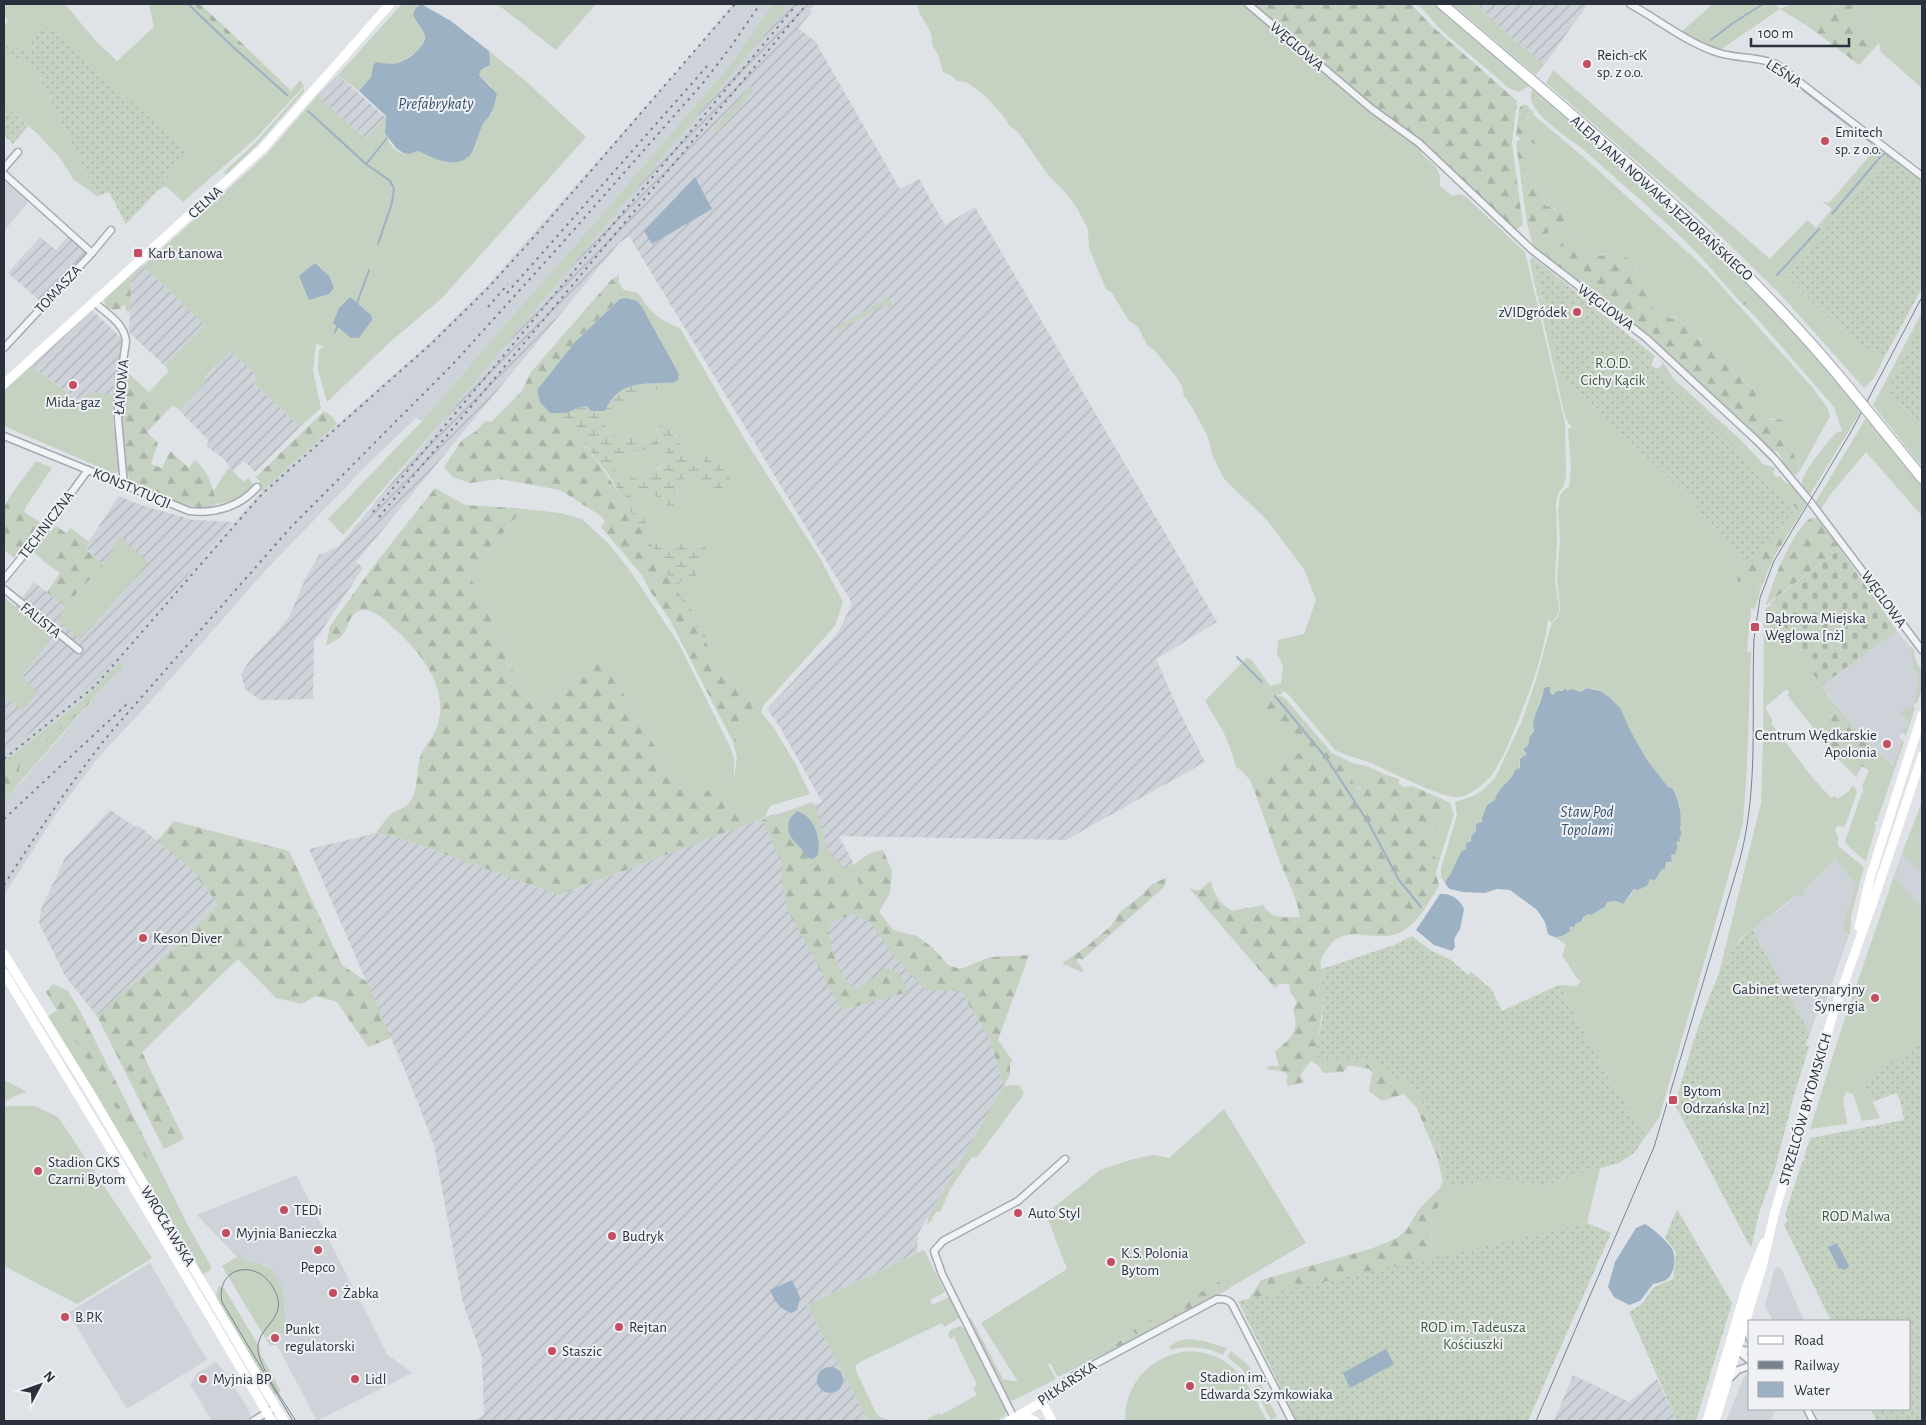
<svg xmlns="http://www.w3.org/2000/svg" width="1926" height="1425" viewBox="0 0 1926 1425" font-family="'Alegreya Sans',sans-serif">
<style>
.built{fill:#ced2d9}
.industrial{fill:url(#industrial-furrows)}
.grass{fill:#c5d1c1}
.forest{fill:url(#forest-firs)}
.wetland{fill:url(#wetland-marsh)}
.cemetery{fill:url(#cemetery-stones)}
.garden{fill:url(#garden-dots)}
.water{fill:#9db1c5}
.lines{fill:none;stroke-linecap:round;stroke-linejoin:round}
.stream{stroke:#9db1c5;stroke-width:2}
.street-casing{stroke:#a5aab1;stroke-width:9}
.primary-casing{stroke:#a0a7b2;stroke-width:12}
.street{stroke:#f2f3f6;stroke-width:6}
.secondary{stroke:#fff;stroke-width:9}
.primary{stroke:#fff;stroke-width:10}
.tram{stroke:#7a8290;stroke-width:1}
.rail{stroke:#7a8290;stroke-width:2;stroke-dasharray:2.5 5;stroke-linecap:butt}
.primary-bridge-casing{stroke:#a0a7b2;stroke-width:12;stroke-linecap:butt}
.primary-bridge{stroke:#fff;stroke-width:10}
.poi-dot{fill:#c34e60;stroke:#eff1f5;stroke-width:2}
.labels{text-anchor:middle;stroke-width:4;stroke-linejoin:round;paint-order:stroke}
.street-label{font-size:15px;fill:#2a313d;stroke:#eff1f5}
.poi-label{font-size:15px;fill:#2a313d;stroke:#eff1f5;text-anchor:start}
.park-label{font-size:15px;fill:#3e5838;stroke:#eff1f5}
.water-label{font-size:16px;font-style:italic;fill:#37506e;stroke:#eff1f5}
</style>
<defs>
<pattern id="industrial-furrows" width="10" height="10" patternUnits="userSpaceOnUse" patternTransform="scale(1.25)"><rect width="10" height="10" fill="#ced2d9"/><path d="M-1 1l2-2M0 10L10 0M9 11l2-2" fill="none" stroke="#b1b5bb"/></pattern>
<pattern id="forest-firs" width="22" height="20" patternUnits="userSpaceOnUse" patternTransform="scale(1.25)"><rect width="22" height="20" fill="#c5d1c1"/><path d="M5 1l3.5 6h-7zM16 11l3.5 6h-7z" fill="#a9b4a7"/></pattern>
<pattern id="wetland-marsh" width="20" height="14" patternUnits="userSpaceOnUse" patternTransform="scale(1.25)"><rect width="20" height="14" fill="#c5d1c1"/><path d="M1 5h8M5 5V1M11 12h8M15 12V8" fill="none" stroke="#a9b4a7"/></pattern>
<pattern id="cemetery-stones" width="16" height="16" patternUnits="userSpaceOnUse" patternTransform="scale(1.25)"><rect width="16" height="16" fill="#c5d1c1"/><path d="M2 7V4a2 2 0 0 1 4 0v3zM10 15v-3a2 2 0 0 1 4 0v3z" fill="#a9b4a7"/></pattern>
<pattern id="garden-dots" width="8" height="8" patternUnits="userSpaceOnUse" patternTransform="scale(1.25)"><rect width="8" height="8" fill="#c5d1c1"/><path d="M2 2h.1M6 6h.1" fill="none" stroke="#a9b4a7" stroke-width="1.8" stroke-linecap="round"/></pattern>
</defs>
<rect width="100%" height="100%" fill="#dfe3e7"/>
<g class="built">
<polygon points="733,4 815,4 436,429 416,418 367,465 265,571 149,703 97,759 56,814 4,895 4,802 110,680 118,663 83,700 4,762 4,753 79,695 108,667 261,492 425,347 486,287 686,61"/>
<polygon points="4,178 30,200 4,231"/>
<polygon points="1897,631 1912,649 1913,668 1919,677 1910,721 1899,737 1902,740 1893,765 1855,728 1821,686"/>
<polygon points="1902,853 1922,875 1922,908 1894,876"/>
<polygon points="1835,858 1856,885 1849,906 1844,932 1849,935 1824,1006 1819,1008 1810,1034 1752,929 1787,904 1825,870"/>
<polygon points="296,1175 387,1354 412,1373 317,1421 277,1345 286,1310 284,1296 277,1278 268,1266 246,1262 242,1255 237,1257 197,1215"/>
<polygon points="150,1263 207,1360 127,1409 68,1313"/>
<polygon points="1778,1266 1782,1270 1804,1321 1773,1321 1765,1306 1774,1270"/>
<polygon points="216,1362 227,1375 249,1411 251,1417 243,1421 212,1421 190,1385 196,1374"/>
<polygon points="1747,1374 1750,1375 1750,1409 1776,1409 1770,1421 1726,1421 1743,1379"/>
</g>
<g class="industrial">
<polygon points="790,4 815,4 810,10 812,12 798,28 815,41 900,189 919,179 945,225 975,207 1217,622 1156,659 1179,711 1205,762 1066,840 839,836 879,912 893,930 961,991 989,1038 1004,1086 918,1234 917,1253 807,1305 868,1421 474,1421 484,1415 482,1357 463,1303 434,1145 406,1073 309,849 376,833 396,837 561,895 765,817 822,802 780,727 767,709 838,633 852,603 629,236 619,243 356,562 363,568 314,642 313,699 260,700 245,689 241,674 250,660 276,633 289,617 306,577 319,555 338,547"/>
<polygon points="1476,4 1588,4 1544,65 1505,32"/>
<polygon points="338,75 385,117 366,139 317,96"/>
<polygon points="68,236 87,253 40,301 8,273 40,237 56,250"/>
<polygon points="143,266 205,325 165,366 129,332 131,280"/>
<polygon points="92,310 122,339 128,340 124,369 114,395 112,394 80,401 31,366"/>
<polygon points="230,351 258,377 253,382 300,427 255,472 244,461 233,471 223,458 206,446 209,441 179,410 206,381 204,379"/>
<polygon points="119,496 141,505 193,520 234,522 108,667 79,695 4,753 4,622 34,582 65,606 103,565 85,547"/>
<polygon points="110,810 135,827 139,826 190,868 218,904 174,948 97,1016 65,976 39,923 41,909 65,858"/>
<polygon points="1573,1375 1629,1402 1657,1379 1677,1421 1554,1421"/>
</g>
<g class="grass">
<polygon points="4,4 65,4 94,39 117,61 154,27 149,4 193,4 237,44 245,46 291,91 300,80 304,86 257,137 183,202 166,186 157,191 187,151 35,50 4,46 4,25 8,22 4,13"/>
<polygon points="402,4 421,4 415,9 413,15 425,34 425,38 420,48 403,62 373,66 371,77 359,91 338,75"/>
<polygon points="497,4 596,4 556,50"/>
<polygon points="773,4 790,4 421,446 343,535 328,519 427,416 507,323 589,230 734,61"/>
<path d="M917,4h325l111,95 64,46 4,4v4c10,10 23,17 18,32l13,11 7,-2 6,2 60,56 40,171 1,52 -2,10 -6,9 -2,10 1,35 -2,40 4,29 -2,8 -6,7 -3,-4c-4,35 -17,69 -30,102 -8,18 -15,39 -27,55 -8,9 -20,19 -32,21 -15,3 -71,-27 -88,-34 -12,-5 -24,-6 -36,-13l-47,-56 -5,-3 -2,4 -5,-1 5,30 21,28 -52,28 -9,-10 -5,-3 -5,-17 -7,-17 -19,-32 41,-43 5,1 19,27 11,-3 2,-17 -6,-13 1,-13 26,-6 12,-34 -12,-31 -38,-50 -42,-40 -11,-22 -5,-20 -15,-28 -9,-13 -2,-10 -7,-11 -21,-25 -7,-5 -9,-18 -9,-6 -17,-28 -6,-4 -17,-41 -1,-19 -11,-21 -11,-15 -17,-17 -31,-44 -8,-6 -8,-12 -20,-21 -16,-11 -8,-1 -8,-6 -7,-3 -5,-17 -5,-8 -2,-14 -12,-21z"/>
<polygon points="1418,4 1435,4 1529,86 1519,92 1510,89 1440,29"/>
<polygon points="1452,4 1476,4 1505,32 1544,65 1536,75"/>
<polygon points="1713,4 1776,4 1780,9 1791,4 1838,4 1812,29 1780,9 1720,50 1682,31"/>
<polygon points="1868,4 1922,4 1922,88 1881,52 1879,43 1857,23"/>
<path d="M489,51l39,32 58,54 -144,161 -52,44 -63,60 -9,-32 1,-20 4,-4 -7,-2 -3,27 8,37 -21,19 -47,-45 5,-5 -28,-26 -26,27 2,3 -27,29 -6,-5 -5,5 -19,-18 20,-21 -4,-5 40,-41 -62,-59 123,-111 51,-59 49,43 20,-23c-3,14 2,36 20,38 4,0 8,-2 12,-3l30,11 19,-4 16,-34 9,-11 -1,-27 -12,-11 1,-5 7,-2 2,-8z"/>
<polygon points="4,54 9,54 36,69 97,196 74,180 60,158 39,135 4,105"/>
<polygon points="1553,70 1770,259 1807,220 1816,228 1832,209 1822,201 1829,203 1872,153 1874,149 1871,144 1884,152 1885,151 1909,168 1907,170 1888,156 1861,186 1787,277 1830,320 1883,360 1874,378 1864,388 1781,295 1699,215 1546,83"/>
<polygon points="750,86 754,90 718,132 714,129"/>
<polygon points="304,88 304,92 257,145 227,174 223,173 255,143"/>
<path d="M1533,89c43,38 91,75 135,115 69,64 135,133 193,207l-52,85c-3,-4 -7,-8 -7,-14 0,-9 28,-44 35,-50l5,-1 -8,-24 -80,-92c-21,-19 -39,-43 -59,-64 -35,-35 -73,-67 -110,-100 -14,-12 -66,-42 -52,-62z"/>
<path d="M1532,114l55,46 120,110 106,118 15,21 2,7 -29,53 -2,-3 1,-7h-5l-3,-11h-6l-6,-10 4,-7 -2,-11 -18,-2 -9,-14v-13l-6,-6 -4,-1 -2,-5 -11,-7 -4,-13 -7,-3 -1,-4h-3l-2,-4 -8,-5 -2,-4 -5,-1 -2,2 1,-5 -6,-7 -13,-4 1,-3 -4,-5 -7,3c-4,-8 -7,-11 -16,-10l-6,-14 -4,-1 -1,-5 -5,-2 -6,-8 5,-9 -8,-9 -24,-8 -4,3 -3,-1 -3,2 -8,2 -2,-2 2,-9 -4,-1 -4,-10 -9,-3 -17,23 -9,-6 3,4 -1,3 -13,-12 -6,-23h3l2,8 14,7 4,-10 13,4 5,-3 1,-15h-10l-6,-3 3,-4h-8l-3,-2 -3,-15 -13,-11v-7l-4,5 -2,-2 -1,-33 8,-5 2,6 -1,-10 -5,-5c-1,-6 2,-10 6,-14z"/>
<polygon points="1532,257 1556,275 1555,277 1557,276 1596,307 1595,308 1535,261 1534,263 1542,297 1537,296 1530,261"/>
<path d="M1549,260l42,28 32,27 29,19 98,89 29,30 6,-2c6,7 5,14 11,20v4l-9,-6 -9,-17 -3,-1 -3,1 -127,-120z"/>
<path d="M624,290l14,3c13,20 20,26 42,35l65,112 76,120 22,42 -8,24 -72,80 -2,6 12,15 23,38 14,29 -40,12 -5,11 -20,8 -13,-21 -24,-13 -16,4 -13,-8 -69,-116 -8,-10 -6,-4c-22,11 -38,31 -52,50l-15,-4 -5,-18 -16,-21 -6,-21 -24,-53 -9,-14 51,-64 -4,-4 44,5 22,6 27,25 22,28 48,72 49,99 6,15v22l3,-23 -4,-15 6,-2 -6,-15 22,-14 -4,-12 -10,-6 -13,-12 -22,-38 6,7 -36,-71 14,4 6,-20 10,-9v-9l-16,3 -9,-4 -20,4 -50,-84 9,-6 16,-4 14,-8 13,-4c8,14 1,25 -13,31l1,19 6,4 21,1v-10l7,-9 14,3 2,-16 -8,1 -6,-17 -8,-7 -7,-10 -14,-5 -2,10 -7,6 -9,-2 -5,-7c-12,4 -19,2 -30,-4v-9l13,-15 24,-10 5,-9c14,4 22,2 36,-6l-41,-74c-7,-7 -12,-10 -22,-8z"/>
<path d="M1538,297l4,1 4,16 105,51 6,4 5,-4v-4l12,18 70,64 19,21 12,4 -2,5 3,4 4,-1 6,7 7,2 14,18 -1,2 -1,-1 -12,1 -13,-13 -211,-109 119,114 58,68 -3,1 -1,15 3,-2 13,8 4,-2 -7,24 -4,-1 -4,44h4l-4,114 -4,57 -31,112 -53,183 -13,18 -35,-54 -52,-97 17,1 5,-4c-9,-7 -11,-18 -19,-26l4,-12 -12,-7h6l11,-7 -2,-2 19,-14 3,1 11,-6 5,-7 9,-1 6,3 8,-8 5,-7 3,1 9,-4 1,-5 13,-11 4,-1 1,-7 5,1 1,-3 -1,-5 4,-2 3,-7 -3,-2 7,-11 -2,-4v-24l-6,-14 -5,-3 -22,-28 -16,-26 -12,-26 -10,-11 -13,-8 -7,-1 -8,4 -7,-3 -7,2 -2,-3 -12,7 -9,-4 -6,14 -8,39 -8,7 5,3 -8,7 1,7c-11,9 -17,21 -25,32 -3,3 -7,2 -9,7 -2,5 -1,7 -4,11l1,4 -7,2v7l-6,5 1,4 -5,3v6c-10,8 -11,23 -21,32l1,4 -5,-8v-9l16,-53 -2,-13 18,-6 10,-6 12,-12 27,-57 14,-41 12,-44 4,-13 6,-6 2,-9 -3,-29 3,-40 -2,-28 2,-16 5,-6 4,-2 2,-19 -3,-39 4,-2 -5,-6 -3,-9z"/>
<polygon points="888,298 893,306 889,308 886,304 838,331 836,327"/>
<polygon points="1922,312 1922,323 1911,345 1900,404 1922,426 1922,467 1873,405"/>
<polygon points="31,366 79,401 90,392 114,395 113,425 122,467 115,474 4,426 4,391"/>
<polygon points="1866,418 1922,485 1922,516 1866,452 1830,495 1821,509 1815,503"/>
<polygon points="36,461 52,468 27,505 10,496"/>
<polygon points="229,467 244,482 248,477 253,484 252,487 236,500 217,504 214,490"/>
<polygon points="47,530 60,543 46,563 31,550"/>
<polygon points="120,537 149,562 80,640 58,620 65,606 103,565"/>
<polygon points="4,597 52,638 21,675 38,693 22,710 4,697"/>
<polygon points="1771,605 1828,696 1830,705 1836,713 1829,717 1822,726 1832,737 1829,749 1821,742 1823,740 1787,695 1789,693 1787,689 1765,707 1773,721 1771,723 1812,777 1831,798 1835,796 1838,799 1849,791 1851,787 1854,786 1857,792 1846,824 1843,827 1837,826 1835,831 1838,835 1838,846 1864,867 1851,916 1850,935 1844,932 1842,928 1856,885 1835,858 1825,870 1804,889 1803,895 1797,895 1741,938 1728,958 1716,985 1761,803 1763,739 1764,614 1766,608"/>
<path d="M1911,647l3,3c0,9 3,12 7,20 5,10 0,23 -4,33h-2l-2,4 2,1 -9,28 -4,-4 8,-11 -11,-9 14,-5 6,-30 -6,-9z"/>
<polygon points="83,710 20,782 19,768 24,760"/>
<polygon points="1902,740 1904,742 1877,821 1874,823 1876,826 1866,861 1864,860 1848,846 1845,841 1863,790 1862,786 1869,770 1862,767 1870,765 1875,778 1878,774 1876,759 1879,752 1893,765"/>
<polygon points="1352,763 1367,766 1384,774 1381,776 1375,787 1355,788 1352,780"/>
<polygon points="1438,797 1450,803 1454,815 1440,858 1436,859 1434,856 1435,850 1424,841 1424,838 1437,827 1440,819 1449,810"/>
<path d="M812,802c8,12 9,24 12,38 3,11 13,20 21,29l10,-5 4,20 -5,1 -27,-13 -10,-7 -4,-6c8,-7 7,-23 2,-32 -3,-4 -8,-8 -11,-13l-15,8 -1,3 -15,-8z"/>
<polygon points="1922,802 1922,875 1902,853"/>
<polygon points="1894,876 1922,908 1922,1046 1863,1081 1880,1118 1862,1121 1853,1094 1846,1092 1843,1099 1847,1124 1810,1129 1842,1027"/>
<polygon points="57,1010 146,1157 152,1153 187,1224 211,1266 210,1271 203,1274 199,1271 47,1017"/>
<polygon points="4,1080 27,1092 17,1095 4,1102"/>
<polygon points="1019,1085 1024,1094 978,1156 971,1158 951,1188 940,1212 937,1211 932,1218 933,1219 927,1225 928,1217 1004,1086"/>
<polygon points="7,1106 35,1106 58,1117 152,1258 77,1304 4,1266 4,1107"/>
<polygon points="1224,1109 1306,1243 1231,1287 1127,1342 1124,1338 1069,1367 1070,1371 1058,1377 1050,1363 1048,1365 1056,1379 1012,1401 1006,1395 968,1319 971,1318 1003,1379 1018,1382 981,1323 1067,1269 1046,1214 1100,1170 1133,1159 1154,1155 1169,1158"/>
<polygon points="1600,1168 1587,1223 1431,1259 1432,1216 1449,1189 1489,1180 1547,1185 1578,1174"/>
<polygon points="924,1250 945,1292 930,1300 932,1305 950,1297 958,1314 959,1318 944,1327 942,1323 860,1362 856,1365 856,1371 876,1413 880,1417 893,1421 868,1421 807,1305"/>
<path d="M242,1254l4,8c8,1 16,1 23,6 17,11 19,47 14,66l-2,-1 -4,12h-7l-4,-5 6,-3 3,4 2,-2 -2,-3 2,-2 -1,-3 -11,7 -43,-72z"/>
<polygon points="219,1286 224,1288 260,1348 260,1353 281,1391 274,1395 217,1301 216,1295"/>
<polygon points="960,1326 966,1329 1006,1409 1005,1416 996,1421 926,1421 927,1419 939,1413 941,1415 977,1395 973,1388 977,1385 954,1337 950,1339 948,1335 950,1330"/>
<path d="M1187,1339l17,2 23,7 -4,7c-16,-8 -35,-10 -52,-5l-2,-3 9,-6z"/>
<path d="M1188,1351c47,2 60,33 79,70h-142c0,-38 25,-65 63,-70z"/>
<polygon points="1231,1351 1247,1364 1258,1379 1252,1383 1242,1369 1227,1357"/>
<polygon points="1261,1384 1277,1417 1271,1420 1254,1387"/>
</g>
<g class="forest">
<polygon points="193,4 200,4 245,46 237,44"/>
<path d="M1251,4h160l21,22 85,75 -5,42 11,82 -7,4 -4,-2c-43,-41 -83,-85 -134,-116z"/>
<polygon points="1838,4 1868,4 1857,23 1879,43 1859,65 1812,29"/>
<polygon points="1522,105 1527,105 1535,115 1532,114 1527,118 1526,128 1531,133 1537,131 1537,142 1535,144 1532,143 1530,137 1522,142 1523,148 1521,153 1524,152 1525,159 1523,175 1525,177 1531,171 1532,176 1529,179 1542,190 1545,205 1548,207 1552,203 1555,205 1553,211 1557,213 1569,214 1572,220 1570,227 1563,232 1550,228 1545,240 1538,240 1534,237 1530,223 1527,223 1516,143 1520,139 1518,136 1516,137 1519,109"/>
<path d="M1570,234c6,0 11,4 13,9l-1,3 6,3 -3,8 1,1 9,-1 3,-2 3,1 7,-3c5,2 7,1 11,1 8,1 15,12 18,18l-1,3 -4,4 3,1 3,7 5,2 2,5 5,2 4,13c9,-1 12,2 16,10l8,-2 3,3 -1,4 13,4 6,7 -1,5 7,-2 2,5 7,3 3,6h3l2,4 6,3 4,13 8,3 5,9c10,3 13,11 10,20l9,14 8,2 6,-1 4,1 3,6c-2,12 -8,10 1,22h6l3,11h5l-1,7 2,3 -5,6v-4l-4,-3 -3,-11 -4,-6 -6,2 -29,-30 -98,-89 -29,-19 -32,-27 -45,-30 2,-2 -4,-5 1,-2h3l5,8c2,-5 14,-21 17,-23z"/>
<polygon points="141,265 143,266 131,280 130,312 126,311 125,305 123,305 120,309 113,310 106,307 104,300"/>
<path d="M619,275v8l5,7 -4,9 -44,42 -39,49c6,24 15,19 30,32 6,6 11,14 16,21 58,73 99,158 145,238l13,12 10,6 4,12 -22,14 6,15 -6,2 -63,-122 -20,-29 -8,-16 -41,-48 4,-6 -4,-5 -41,-26 -61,-11 -29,4 -17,-6 -9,-10 18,-27 13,-8 10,-11 6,1 31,-31 9,-19 80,-92z"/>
<path d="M124,369l44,41 -21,22 11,11 -7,21 11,4 8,-17 19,17 6,-8c13,11 18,27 22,44 -20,12 -60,-11 -81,-18l-7,-6 -8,-46v-37z"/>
<polygon points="324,411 332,416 337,424 261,492 260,482 256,477"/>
<path d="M435,488l30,17 51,3 4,4 -51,64 9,14 24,53 6,21 16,21 5,18 15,4c14,-19 30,-39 52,-51l6,5 8,10 69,116 13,8c5,-1 11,-4 16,-4 19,0 28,20 37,34l-185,70 -164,-58 -20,-4c4,-6 9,-13 14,-18 5,-5 15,-6 19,-12 11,-14 6,-32 12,-48 3,-8 10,-15 14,-23 17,-38 -10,-75 -37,-100 -10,-9 -25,-26 -39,-21 -10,4 -10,14 -15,22 -4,6 -12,9 -18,13l4,-20 45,-62z"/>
<polygon points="10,496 27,505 24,512 40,522 14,558 4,550 4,508"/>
<path d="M1798,499l5,1 3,5 -31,50 -13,30c-10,3 -12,0 -17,-6l-3,2 -4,1 -2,-6 6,-4 1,-6 30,-24 23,-34 -3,-3z"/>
<path d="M1811,518h6l23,31 -74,56c5,-20 26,-75 45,-87z"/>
<polygon points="55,525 66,533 71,528 89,542 85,548 103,565 65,606 47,592 60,573 46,563 60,543 50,533"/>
<polygon points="119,662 123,666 83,710 24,760 19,768 20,782 4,802 4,762 83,700"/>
<path d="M1271,694l13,3 48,56 20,10v17l3,8 4,1 3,-3 13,1 6,-11 3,-2 15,5v5l5,3 8,-1 26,11 11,13 -1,4 -8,5 -3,8 -13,11 2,4 9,-5 3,3 -4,16 2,3 4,-1 -4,15 3,13c-11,16 -21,39 -40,47 -27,11 -55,-13 -73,18 -4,5 -7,11 -5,18l4,-1c-1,30 -4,58 -10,87l8,6 47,-2 47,30 19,48 13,52 -17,27 -1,43 -182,40 12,-19 112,-32 24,-10 10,-9 12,-20 20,-20 4,-8 -6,-25 -21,-49 -12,-13 -22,7 -13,-10 3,-18 -2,-4 -16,-3h-6l-5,6 -20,1 -4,-7 -8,-5 -11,14 4,7 -15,4 -3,-3 2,-7c-6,-8 -13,-4 -21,-7l1,-3h11l-4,-14c16,-15 25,-19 18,-42l4,-8 -7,-10 -1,-8h-10l-4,4 -86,-100c15,6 11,-1 22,-7 3,15 9,23 21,30l31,-6c10,15 20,12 37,12 -4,-23 -15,-41 -23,-63 -9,-25 -17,-49 -27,-74l51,-28 -20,-27 -7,-2 -7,-9 -8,-14z"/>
<polygon points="1828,696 1855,728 1879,752 1876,759 1880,762 1882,770 1874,778 1872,776 1869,765 1861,767 1856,777 1829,749 1831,737 1822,726 1823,722 1836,713 1830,705"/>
<path d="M773,817l15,8c3,20 14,22 26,35 11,12 24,17 40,25l5,-1 -4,-20 15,-11 13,-3 9,21 -2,22 -11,19 14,18 24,6 16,12 15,17 12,4 31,-12 38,-2 -31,85 14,20 -2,5v10l-6,11 -15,-48 -28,-47 -36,-1 -30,-33 -25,-35 -18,-8 -19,7 -5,9c5,19 9,48 28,59l20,-13 7,-8c17,0 20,11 25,24l-66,18 -54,-99 -6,-29v-19l-20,-43z"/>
<polygon points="174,821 289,851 342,965 367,982 391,1038 368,1047 337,1002 315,996 302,1004 276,998 238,959 142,1052 184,1139 164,1149 97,1016 174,948 218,904 190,868 157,841"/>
<polygon points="1167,877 1164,887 1082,960 1079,958 1076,960 1083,969 1083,973 1062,963 1086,947 1111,926 1120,912 1143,894 1151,885"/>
<polygon points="53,984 68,991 80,1011 152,1153 146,1158 46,992"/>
<polygon points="1221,1281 1227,1283 1229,1289 1138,1338 1133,1330"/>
<polygon points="1125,1338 1127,1342 1070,1371 1069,1367"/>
</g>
<path class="wetland" d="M679,374l4,7c-10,10 -24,9 -36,6l-5,9 -24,10 -13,15v9c11,6 18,8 30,4l5,7 9,2c7,-6 7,-14 14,-21l16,20 8,7 6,17 8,-1 6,-10 9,-2c9,9 13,17 14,29l-10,7 -12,1 -9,-9 -14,-3 -7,9 -2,18 -4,4 -21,-17 -4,6 -6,-1 -8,-9 -3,-9c8,-12 12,-5 21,-7 15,-3 18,-19 12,-30 -17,7 -35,14 -51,22l49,84 20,-4 9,4 16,-3v9l-10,9v15l-6,5 -13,-3 36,71 -7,-8 -48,-87 -50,-82 -42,-53 -16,-8h17l10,-5 10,-2 18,5c14,-33 41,-26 70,-29l3,-2z"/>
<polygon class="cemetery" points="1840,549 1897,631 1821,686 1770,603"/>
<g class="garden">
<polygon points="49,27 187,152 157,191 126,224 109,192 97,196 36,69 9,54 4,54 4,46 35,50 30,37"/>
<polygon points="4,105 28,126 13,144 4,135"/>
<polygon points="1888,156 1922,181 1922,288 1883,360 1830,320 1787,277 1861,186"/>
<polygon points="1535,261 1655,356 1651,365 1689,399 1796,508 1773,542 1746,565 1688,497 1569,383 1559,369 1534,263"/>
<polygon points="1922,323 1922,426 1887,390"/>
<path d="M1752,929l58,105 -5,11 4,2 -16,52 -18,70 -16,44 -8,35 -76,-143c14,-48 37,-144 77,-176z"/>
<polygon points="1412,936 1430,950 1451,960 1468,975 1471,972 1492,990 1502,1011 1559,985 1611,1082 1646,1136 1635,1152 1619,1163 1578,1174 1547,1185 1489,1180 1449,1189 1436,1137 1417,1089 1412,1089 1370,1059 1322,1062 1315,1055 1322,1021 1325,968 1397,944"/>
<polygon points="1922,1044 1922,1421 1876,1421 1871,1409 1910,1409 1910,1321 1831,1321 1784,1225 1788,1220 1785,1215 1802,1162 1805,1159 1804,1157 1810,1138 1904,1120 1900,1100 1896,1093 1873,1102 1863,1081"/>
<polygon points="1677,1209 1732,1303 1696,1421 1677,1421 1629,1312 1642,1304 1654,1287 1673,1279 1676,1253 1665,1238"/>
<polygon points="1587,1223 1611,1233 1528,1421 1297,1421 1238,1301"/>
</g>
<g class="water">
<path d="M421,4l30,17 38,30 1,14 -9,5 -2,5 18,19c-2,6 -3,14 -6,19 -2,5 -7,8 -9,13 -4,9 -6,18 -10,26 -12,20 -39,6 -54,-1l-9,3 -6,-1 -7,-5 -11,-15 1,-17 -27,-25 12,-14 2,-11 3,-4c8,2 19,3 27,-1 8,-3 24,-17 22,-26 -2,-6 -9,-13 -12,-20l2,-6z"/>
<polygon points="695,177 712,209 652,244 644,231"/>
<polygon points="315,263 329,276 334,288 329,294 309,300 299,276"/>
<polygon points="350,297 371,315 372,320 359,338 351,338 333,323 339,308"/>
<path d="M627,298l10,3 5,6 37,67 -1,6 -3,2c-28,3 -56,-4 -70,29h-14l-4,-5 -10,2 -10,5h-17l-10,-11 -3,-12 39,-49 44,-42z"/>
<path d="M1547,687h3v6l3,2 4,-4h5l3,-3 2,3 5,-2 9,3 6,-4 13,3 9,6 11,11 11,24 16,28 22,28h3c8,13 10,28 8,41l2,4 -3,6 2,2h-4l-1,3 2,2 -3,8 -4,1 1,7h-6l-1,7 -4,1 -6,10 -5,-1 -3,7 -9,4 -4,-1 -11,15 -7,-3 -9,1 -2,5 -14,8 -3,-1 -6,4v3l-7,3 -1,4 -2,-2 -3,2 2,2c-7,6 -15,10 -23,4l-3,-12 -8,-12 -27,-20 -13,-1 -12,4 -22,-1 -13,-3 -4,-4 -1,-4 5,-6 11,-23 5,-3v-6l5,-2v-5l5,-5v-7l6,-2v-4l5,-13 8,-5c3,-13 17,-19 20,-30l5,-2v-9l7,-5 -4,-4 6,-6v-6l5,-7c-4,-11 9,-31 10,-43z"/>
<path d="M797,811c18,6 24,27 21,44l-5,4 -8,-2c-2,-14 -23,-17 -15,-39z"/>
<path d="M1440,894c11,-1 20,5 24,15l-4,20 -6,10 1,8 -3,4 -18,-6 -18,-15z"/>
<path d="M1645,1224c10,6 21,16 27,25 4,6 3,20 -2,27 -3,5 -11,7 -17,8l-13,17 -11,4 -15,-8 -6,-10 7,-25 21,-34z"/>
<polygon points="1837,1243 1849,1266 1844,1270 1841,1268 1839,1269 1828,1247"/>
<path d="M792,1280l8,17 -3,13 -6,3c-12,-5 -16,-11 -21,-23z"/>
<polygon points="1386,1349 1394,1364 1350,1388 1343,1373"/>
<circle cx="830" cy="1380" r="13"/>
</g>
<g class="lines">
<g class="stream">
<polyline points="188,4 233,47 287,95"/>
<polyline points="1711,40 1733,23 1763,4"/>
<polyline points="1803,90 1854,129"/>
<polyline points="308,111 366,164 389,180 394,188 392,203 378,244"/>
<polyline points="1864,137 1872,143"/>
<polyline points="1885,153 1908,169"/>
<polyline points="367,163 387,138"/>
<polyline points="1912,172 1916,175"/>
<polyline points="1832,214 1881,156 1885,153"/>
<polyline points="1777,275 1819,229"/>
<polyline points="357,303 369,270"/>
<polyline points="1744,304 1745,303"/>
<polyline points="335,332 338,325"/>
<polyline points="1237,657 1262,682"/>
<polyline points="1275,696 1327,759 1368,822 1399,880 1421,907"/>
</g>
<g class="street-casing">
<g id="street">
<polyline points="1248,4 1372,109 1419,143 1532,250 1646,338 1756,440 1774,458 1812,504 1922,650"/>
<path d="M1630,4c29,16 57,39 89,49 19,6 38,3 57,11l146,112"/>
<polyline points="4,168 18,152"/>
<polyline points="4,174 92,253"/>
<path d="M94,302c13,12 30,21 32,39l-8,56v22l6,66"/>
<polyline points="4,348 92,253 111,230"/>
<path d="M4,436l185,75c25,3 51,-4 68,-24"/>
<polyline points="4,579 41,534 88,470"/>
<polyline points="4,589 79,650"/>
<polyline points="1746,1324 1750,1340"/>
<polyline points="1737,1345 1742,1354 1750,1361"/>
<polyline points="1736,1349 1750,1351"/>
<polyline points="1730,1378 1738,1370 1750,1366"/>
<path d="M1042,1402l12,-12 24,-17 139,-74c6,0 11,0 15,5l60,117"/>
<polyline points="1807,1409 1813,1421"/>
<polyline points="1014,1418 942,1274 934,1251 943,1241 1018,1201 1065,1159"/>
<polyline points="253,1421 276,1407"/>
</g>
</g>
<g class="primary-casing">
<g id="primary">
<path d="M1442,4c141,121 287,238 406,383"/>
<polyline points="1880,426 1922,478"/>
</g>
</g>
<use href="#street" class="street"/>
<g class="secondary">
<polyline points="4,384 263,148 390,4"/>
<polyline points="1859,927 1870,878 1922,715"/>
<polyline points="4,954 89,1091 284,1421"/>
<polyline points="4,973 109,1146 272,1421"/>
<polyline points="1017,1418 1024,1416 1035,1421"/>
<polyline points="1009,1421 1042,1402 1052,1421"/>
<polyline points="1707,1421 1747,1285 1764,1243"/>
<polyline points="1715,1421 1762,1267 1774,1215 1833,1014 1873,902 1922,756"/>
</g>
<use href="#primary" class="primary"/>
<g class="tram">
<path d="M293,1421l-71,-119c-7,-35 35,-45 52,-13 17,30 -19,37 -16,62 2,18 28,54 38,70"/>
<path d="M1536,1421l118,-274 86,-288c19,-72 11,-147 14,-220l6,-41 14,-37 78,-131 70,-133"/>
</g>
<g class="rail">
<polyline points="507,293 709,64"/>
<polyline points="488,307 508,284"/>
<polyline points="373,512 797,4"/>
<polyline points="379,517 807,4"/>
<polyline points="4,759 95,686 262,494 432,343 487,289 527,245 735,4"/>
<polyline points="4,819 128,703"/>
<path d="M4,885c34,-53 68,-105 107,-153l180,-205 162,-163 104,-115 146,-166 27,-35 30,-44"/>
</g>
<g class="primary-bridge-casing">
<polyline id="primary-bridge" points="1848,387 1880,426"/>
</g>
<use href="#primary-bridge" class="primary-bridge"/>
</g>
<g class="poi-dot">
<circle cx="1587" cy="64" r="5"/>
<circle cx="1825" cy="141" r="5"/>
<rect x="133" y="248" width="10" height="10" rx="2.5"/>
<circle cx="1577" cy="312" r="5"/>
<circle cx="73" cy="385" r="5"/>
<rect x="1750" y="622" width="10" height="10" rx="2.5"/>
<circle cx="1887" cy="744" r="5"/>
<circle cx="143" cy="938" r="5"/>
<circle cx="1875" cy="998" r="5"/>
<rect x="1668" y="1095" width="10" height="10" rx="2.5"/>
<circle cx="38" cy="1171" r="5"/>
<circle cx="284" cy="1210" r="5"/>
<circle cx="1018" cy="1213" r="5"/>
<circle cx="226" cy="1233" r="5"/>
<circle cx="612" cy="1236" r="5"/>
<circle cx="318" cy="1250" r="5"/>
<circle cx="1111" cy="1262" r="5"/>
<circle cx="333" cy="1293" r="5"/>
<circle cx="65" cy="1317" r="5"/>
<circle cx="619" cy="1327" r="5"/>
<circle cx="275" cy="1338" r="5"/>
<circle cx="552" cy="1351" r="5"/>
<circle cx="203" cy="1379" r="5"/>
<circle cx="355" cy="1379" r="5"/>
<circle cx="1190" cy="1386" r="5"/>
</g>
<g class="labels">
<g class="street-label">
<text transform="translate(1297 46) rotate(41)" y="5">WĘGLOWA</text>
<text transform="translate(1784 73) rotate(33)" y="5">LEŚNA</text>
<text transform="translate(1662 198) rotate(42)" y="5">ALEJA JANA NOWAKA-JEZIORAŃSKIEGO</text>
<text transform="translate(205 202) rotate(-42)" y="5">CELNA</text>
<text transform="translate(58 289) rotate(-47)" y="5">TOMASZA</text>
<text transform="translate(1606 307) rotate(37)" y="5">WĘGLOWA</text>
<text transform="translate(121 387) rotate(-85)" y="5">ŁANOWA</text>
<text transform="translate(132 488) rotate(23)" y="5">KONSTYTUCJI</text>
<text transform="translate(46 525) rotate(-53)" y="5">TECHNICZNA</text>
<text transform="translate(1884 599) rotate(54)" y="5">WĘGLOWA</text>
<text transform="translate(41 620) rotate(39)" y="5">FALISTA</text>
<text transform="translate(1805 1109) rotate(-74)" y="5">STRZELCÓW BYTOMSKICH</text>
<text transform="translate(168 1226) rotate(59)" y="5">WROCŁAWSKA</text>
<text transform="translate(1067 1383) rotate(-34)" y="5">PIŁKARSKA</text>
</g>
<g class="poi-label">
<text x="1597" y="60">Reich-cK<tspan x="1597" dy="17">sp. z o.o.</tspan></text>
<text x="1835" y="137">Emitech<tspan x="1835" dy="17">sp. z o.o.</tspan></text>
<text x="148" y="258">Karb Łanowa</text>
<text x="1567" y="317" text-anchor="end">zVIDgródek</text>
<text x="73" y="407" text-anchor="middle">Mida-gaz</text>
<text x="1765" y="623">Dąbrowa Miejska<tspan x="1765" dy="17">Węglowa [nż]</tspan></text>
<text x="1877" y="740" text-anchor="end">Centrum Wędkarskie<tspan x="1877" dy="17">Apolonia</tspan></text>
<text x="153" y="943">Keson Diver</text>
<text x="1865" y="994" text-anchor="end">Gabinet weterynaryjny<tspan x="1865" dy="17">Synergia</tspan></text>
<text x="1683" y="1096">Bytom<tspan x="1683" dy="17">Odrzańska [nż]</tspan></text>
<text x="48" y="1167">Stadion GKS<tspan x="48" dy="17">Czarni Bytom</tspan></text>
<text x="294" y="1215">TEDi</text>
<text x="1028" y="1218">Auto Styl</text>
<text x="236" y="1238">Myjnia Banieczka</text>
<text x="622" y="1241">Budryk</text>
<text x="1121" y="1258">K.S. Polonia<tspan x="1121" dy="17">Bytom</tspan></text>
<text x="318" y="1272" text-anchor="middle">Pepco</text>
<text x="343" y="1298">Żabka</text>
<text x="75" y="1322">B.P.K</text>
<text x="629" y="1332">Rejtan</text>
<text x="285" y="1334">Punkt<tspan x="285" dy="17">regulatorski</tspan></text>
<text x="562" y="1356">Staszic</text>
<text x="1200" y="1382">Stadion im.<tspan x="1200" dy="17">Edwarda Szymkowiaka</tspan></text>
<text x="213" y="1384">Myjnia BP</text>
<text x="365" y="1384">Lidl</text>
</g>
<g class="park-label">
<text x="1613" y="368">R.O.D.<tspan x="1613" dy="17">Cichy Kącik</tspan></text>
<text x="1856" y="1221">ROD Malwa</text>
<text x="1473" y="1332">ROD im. Tadeusza<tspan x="1473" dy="17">Kościuszki</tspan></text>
</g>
<g class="water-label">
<text x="436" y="109">Prefabrykaty</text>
<text x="1587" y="817">Staw Pod<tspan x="1587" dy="18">Topolami</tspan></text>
</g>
</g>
<rect width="1926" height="1425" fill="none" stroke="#2a313d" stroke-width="10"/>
<rect x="1748" y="1320" width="162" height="90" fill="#eff1f5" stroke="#a0a4ab"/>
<rect x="1758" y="1336" width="25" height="8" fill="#ffffff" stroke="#a0a4ab"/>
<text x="1794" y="1345" font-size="15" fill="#2a313d">Road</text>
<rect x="1758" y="1361" width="25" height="8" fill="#7a8290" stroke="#a0a4ab"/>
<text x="1794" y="1370" font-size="15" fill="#2a313d">Railway</text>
<rect x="1758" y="1382" width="25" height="15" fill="#9db1c5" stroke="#a0a4ab"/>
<text x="1794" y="1395" font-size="15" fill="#2a313d">Water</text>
<g transform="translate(40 1385) rotate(49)" stroke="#eff1f5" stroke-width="4" paint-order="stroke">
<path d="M0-4L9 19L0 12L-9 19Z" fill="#2a313d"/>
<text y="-8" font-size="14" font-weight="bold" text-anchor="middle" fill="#2a313d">N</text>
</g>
<path d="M1751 38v8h98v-8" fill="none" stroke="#2a313d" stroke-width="2.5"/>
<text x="1758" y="38" font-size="15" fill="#2a313d" stroke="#eff1f5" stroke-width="4" paint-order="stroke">100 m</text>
</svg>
